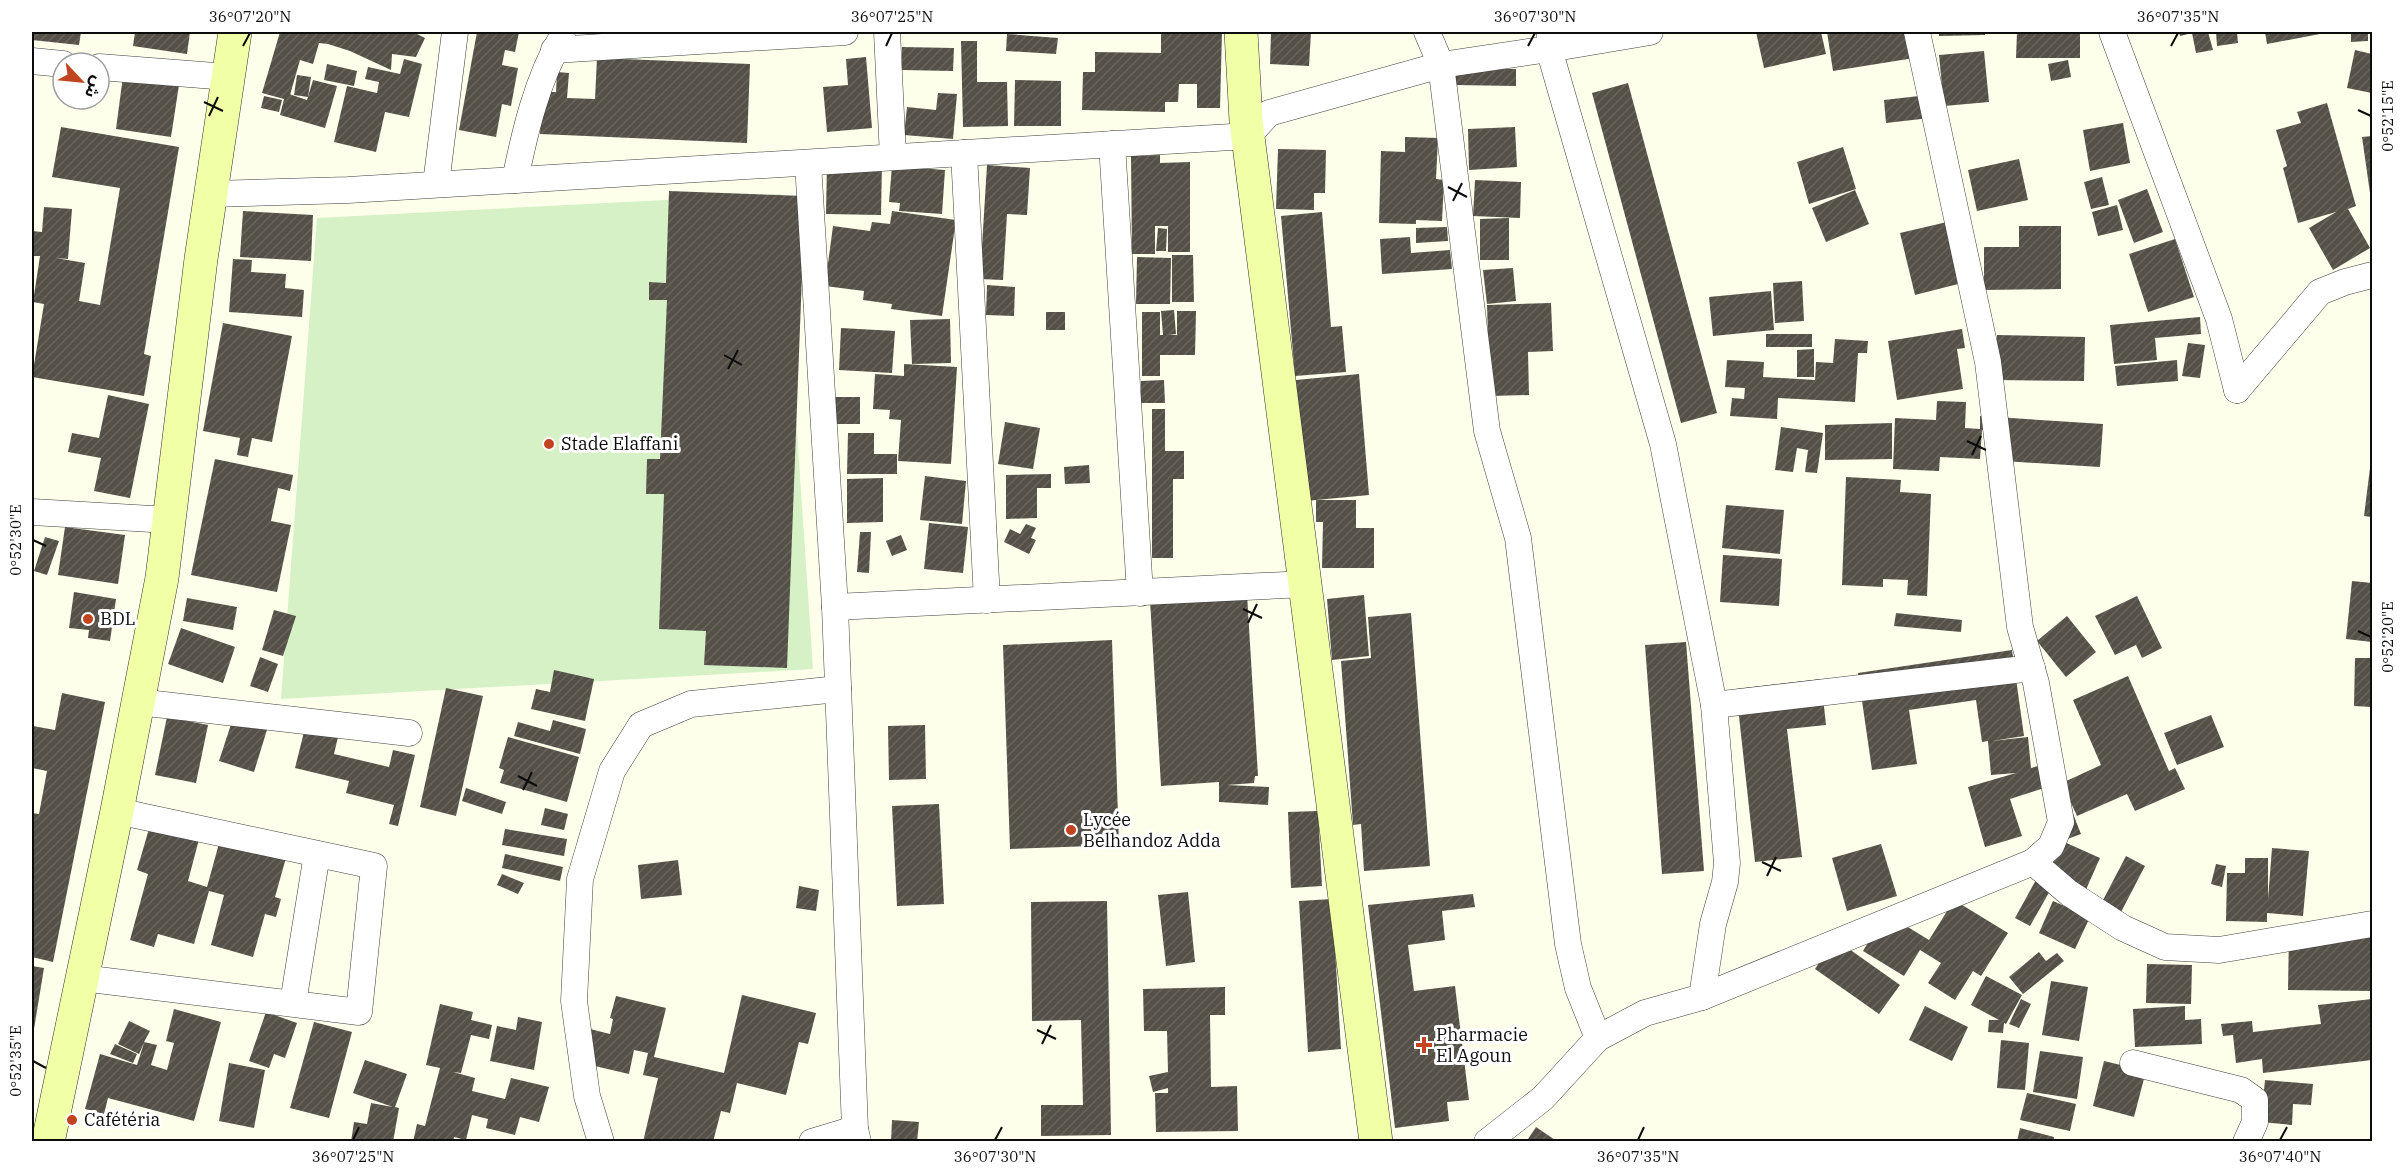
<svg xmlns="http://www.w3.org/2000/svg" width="2404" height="1173" viewBox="0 0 2404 1173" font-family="'IBM Plex Serif','Noto Sans Arabic',serif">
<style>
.pitch{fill:#d6f1c6}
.building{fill:url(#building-hatch)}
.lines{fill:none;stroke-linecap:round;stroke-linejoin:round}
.street-casing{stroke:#3f3f3f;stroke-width:27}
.secondary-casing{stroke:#2e2e2e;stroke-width:34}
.street{stroke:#fff;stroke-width:26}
.secondary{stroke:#f1ffa6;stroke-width:33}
.ticks{fill:none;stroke:#0c0c0c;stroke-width:2}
.poi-dot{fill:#c1431f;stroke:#fff;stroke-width:2}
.labels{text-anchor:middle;stroke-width:6;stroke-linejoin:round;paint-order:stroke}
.poi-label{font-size:18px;fill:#0c0c0c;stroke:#fff;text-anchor:start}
.neatline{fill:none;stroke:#0c0c0c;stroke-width:2}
.ticks-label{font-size:15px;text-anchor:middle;fill:#0c0c0c}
</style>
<defs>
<pattern id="building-hatch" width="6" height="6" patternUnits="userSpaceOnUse" patternTransform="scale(1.5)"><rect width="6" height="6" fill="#555148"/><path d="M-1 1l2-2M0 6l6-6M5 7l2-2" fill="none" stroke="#68655e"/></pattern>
</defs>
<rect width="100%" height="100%" fill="#fdffeb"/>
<polygon class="pitch" points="781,194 813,669 281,699 317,218"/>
<g class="building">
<polygon points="32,32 81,32 79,45 32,40"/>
<polygon points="135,32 190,32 187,54 133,46"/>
<polygon points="280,32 395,32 415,33 425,38 416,57 392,54 391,70 350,51 328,44 319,43 313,64 300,60 290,95 289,94 307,100 313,80 337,86 325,128 280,115 284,99 262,93"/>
<polygon points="477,32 519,32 515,52 505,50 502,65 518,68 511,106 502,104 496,137 459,130"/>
<polygon points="1161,32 1222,32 1220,108 1197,108 1197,84 1179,84 1178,102 1165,102 1165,112 1082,110 1083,72 1095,72 1095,52 1161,53"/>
<polygon points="1271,32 1311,32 1309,66 1270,64"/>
<polygon points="1756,32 1821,32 1826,54 1764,68"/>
<polygon points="1827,32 1909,32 1914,58 1833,71"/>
<polygon points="1939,32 1985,32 1985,35 1939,36"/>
<polygon points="2017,32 2080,32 2080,58 2016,58"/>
<polygon points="2179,32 2208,32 2213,50 2196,53 2192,33 2180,36"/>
<polygon points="2216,32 2237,32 2238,43 2217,46"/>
<polygon points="2265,32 2325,32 2325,33 2267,44"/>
<polygon points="2351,32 2372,32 2372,34 2368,34 2368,41 2351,42"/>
<polygon points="1007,34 1058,38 1056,54 1006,51"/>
<polygon points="961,41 977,41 977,82 1007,82 1008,126 963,127"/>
<polygon points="902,47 954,48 953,71 902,70"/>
<polygon points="2355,50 2372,54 2372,93 2347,88"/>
<polygon points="1984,51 1989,102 1944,106 1939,55"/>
<polygon points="866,57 872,128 827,132 823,87 848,85 846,59"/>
<polygon points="597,58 750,64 747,143 540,134 542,92 556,92 557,72 569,73 567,98 595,99"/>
<polygon points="404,59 422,64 409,117 385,112 376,152 334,142 347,86 377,93 379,82 365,79 368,67 400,74"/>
<polygon points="2068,60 2071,77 2051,81 2048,64"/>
<polygon points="327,64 357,71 354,86 324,80"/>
<polygon points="1454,68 1516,69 1516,86 1454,85"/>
<polygon points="297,75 311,77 308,97 294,95"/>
<polygon points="123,76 179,85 171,137 116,129"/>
<polygon points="1015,80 1061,81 1061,126 1014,126"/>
<polygon points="1628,83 1717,413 1681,423 1592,93"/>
<polygon points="938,93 957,94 953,139 904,135 907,107 936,110"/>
<polygon points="1928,95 1930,118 1886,123 1884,100"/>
<polygon points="264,96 282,100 279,112 261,108"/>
<polygon points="2327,103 2356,206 2348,209 2370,248 2333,270 2309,228 2336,212 2298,223 2283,168 2287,166 2276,130 2301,123 2297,112"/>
<polygon points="2123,123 2130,163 2090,171 2083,130"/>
<polygon points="61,127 179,147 144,354 151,356 144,396 32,377 44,304 33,302 40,256 32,256 32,231 42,232 44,207 72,209 68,259 56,258 85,263 79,301 100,305 120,188 52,177"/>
<polygon points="1515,127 1517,167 1469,170 1468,129"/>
<polygon points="2372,136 2372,200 2371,200 2362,137"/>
<polygon points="1405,137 1438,138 1436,179 1444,180 1442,221 1416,220 1416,224 1379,223 1381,151 1405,152"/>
<polygon points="1843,147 1856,189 1809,204 1797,162"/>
<polygon points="1278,149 1326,150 1325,193 1314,193 1314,210 1276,209"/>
<polygon points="1160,155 1160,163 1190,162 1190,252 1168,252 1168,226 1155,226 1155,254 1132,254 1131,156"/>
<polygon points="2019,159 2028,200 1977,211 1968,170"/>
<polygon points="827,162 882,163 881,215 826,214"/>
<polygon points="987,165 1030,168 1027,215 1007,214 1003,280 980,279"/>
<polygon points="892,166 945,170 942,214 899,211 900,203 889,202"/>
<polygon points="2102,177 2109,205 2091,209 2084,182"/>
<polygon points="1475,180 1521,182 1520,218 1473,216"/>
<polygon points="2147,189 2163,232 2134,243 2118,200"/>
<polygon points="1855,190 1869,224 1826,242 1812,208"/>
<polygon points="669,191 805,196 787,668 704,665 706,631 659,629 664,494 646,494 647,459 660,459 667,300 649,300 649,282 666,283"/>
<polygon points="2117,205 2123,230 2098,236 2092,212"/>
<polygon points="243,211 313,215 311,261 240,257"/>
<polygon points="892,211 956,220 942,316 891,309 892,304 863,300 864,291 825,286 833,226 870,231 872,222 890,224"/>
<polygon points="1322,212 1331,327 1342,326 1346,372 1295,376 1281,216"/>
<polygon points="1509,218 1509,260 1480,260 1480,219"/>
<polygon points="1947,222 1962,283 1915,295 1900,233"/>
<polygon points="2019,226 2061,226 2061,289 1984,290 1984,247 2019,247"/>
<polygon points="1447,227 1448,241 1416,243 1416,228"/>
<polygon points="1158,228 1167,229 1166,251 1156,251"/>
<polygon points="1410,237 1411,253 1450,250 1452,269 1382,274 1380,239"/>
<polygon points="2175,239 2194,297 2148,312 2129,254"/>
<polygon points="1172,255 1193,255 1194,302 1172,302"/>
<polygon points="1137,257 1171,258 1170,304 1136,304"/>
<polygon points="233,259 252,260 251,272 286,274 285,288 304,290 302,317 229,312"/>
<polygon points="1513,268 1516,301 1487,304 1483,270"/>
<polygon points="1802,281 1804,321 1775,323 1773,283"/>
<polygon points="987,285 1015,287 1014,316 986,315"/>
<polygon points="1771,291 1774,330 1713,336 1709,297"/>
<polygon points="1551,303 1553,351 1528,352 1529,395 1490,396 1487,305"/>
<polygon points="1174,310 1176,334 1169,335 1177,335 1177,311 1196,311 1195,355 1160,355 1160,376 1142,376 1142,312 1160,312 1160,335 1163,335 1161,311"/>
<rect x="1046" y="312" width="19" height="18"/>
<polygon points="2200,317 2201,334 2155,338 2157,360 2114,364 2110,325"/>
<polygon points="950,319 951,363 912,364 910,320"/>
<polygon points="223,323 292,336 272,442 252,438 248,457 237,455 240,438 203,431"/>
<polygon points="841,328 895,331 892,373 839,370"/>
<polygon points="1962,329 1965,348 1957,349 1963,389 1897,400 1888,341"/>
<rect x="1766" y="334" width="46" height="13"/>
<polygon points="1997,335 2085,337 2084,381 1996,380"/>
<polygon points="1835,339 1868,341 1867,353 1858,353 1855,402 1778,398 1777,419 1730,416 1732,398 1744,399 1745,388 1725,387 1727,360 1764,362 1763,377 1815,380 1816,362 1833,363"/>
<polygon points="2188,343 2205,345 2200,378 2182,376"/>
<polygon points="1814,349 1814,377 1797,377 1797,350"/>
<polygon points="2177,360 2178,381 2117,386 2115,366"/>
<polygon points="904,364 957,367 951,464 898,461 901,420 889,419 890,410 873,409 875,374 904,376"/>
<polygon points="1359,374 1369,495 1306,501 1296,380"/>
<polygon points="1164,380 1165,403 1141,403 1141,381"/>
<polygon points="108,395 149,404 130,498 94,491 101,458 68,452 72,433 99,438"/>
<rect x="831" y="397" width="29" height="27"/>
<polygon points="1937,401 1966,402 1965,428 1980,429 1980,416 2103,424 2100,467 2004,461 2006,432 1982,430 1980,459 1940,457 1939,471 1893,469 1895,418 1936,420"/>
<polygon points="1152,409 1165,409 1165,451 1184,451 1184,479 1173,479 1173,558 1152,558"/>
<polygon points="1005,422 1040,428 1033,469 998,464"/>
<polygon points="1892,423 1892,459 1825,460 1825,425"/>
<polygon points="1781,427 1823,433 1817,473 1805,472 1808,450 1797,448 1793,472 1775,470"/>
<polygon points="848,433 874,433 874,454 897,454 897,474 847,474"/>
<polygon points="215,459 293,475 290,491 278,488 271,521 291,525 277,592 191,575"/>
<polygon points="1089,465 1090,483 1065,484 1064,467"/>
<polygon points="2370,468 2372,468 2372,517 2364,516"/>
<polygon points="1051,474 1051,488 1037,488 1037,518 1006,519 1006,475"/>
<polygon points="925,476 966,481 962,524 920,520"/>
<polygon points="1846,477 1901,480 1900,492 1931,494 1927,596 1907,595 1908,580 1883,579 1883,587 1842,585"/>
<polygon points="883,478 883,522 847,523 847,479"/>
<polygon points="1316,500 1356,500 1356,528 1374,528 1374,568 1322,568 1323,522 1316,522"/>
<polygon points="1726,505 1784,510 1780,554 1722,548"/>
<polygon points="929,523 968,527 963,573 924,569"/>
<polygon points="1026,524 1036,528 1031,538 1036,540 1029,554 1004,542 1010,529 1020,534"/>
<polygon points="65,527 125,535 118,584 58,575"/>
<polygon points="860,532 871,532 869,573 857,572"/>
<polygon points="901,535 907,550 892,556 886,541"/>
<polygon points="45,537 59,541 47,575 34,571"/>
<polygon points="1723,555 1782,559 1779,606 1720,602"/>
<polygon points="2352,581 2372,583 2372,642 2346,639"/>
<polygon points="74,592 116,599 110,641 88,638 89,630 69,628"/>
<polygon points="1247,594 1258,776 1255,776 1254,783 1227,785 1269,787 1268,805 1219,802 1219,782 1161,786 1150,600"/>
<polygon points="1364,595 1369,656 1332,660 1327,599"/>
<polygon points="2137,596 2162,648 2142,658 2136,645 2115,655 2095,616"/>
<polygon points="187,598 237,607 233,630 183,621"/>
<polygon points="274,610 296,616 283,656 262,650"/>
<polygon points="1411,613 1430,866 1364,871 1361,824 1353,825 1341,661 1371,658 1368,617"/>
<polygon points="1896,613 1962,620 1961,632 1894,626"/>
<polygon points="2067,616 2096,652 2066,677 2037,641"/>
<polygon points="181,628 235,647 223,683 168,664"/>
<polygon points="1112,640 1119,845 1010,849 1003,645"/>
<polygon points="1686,642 1704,871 1662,874 1645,645"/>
<polygon points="2012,650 2024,736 1992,741 2028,737 2031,768 2038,766 2044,788 2010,799 2022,836 1985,847 1968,787 2016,773 1991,775 1988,741 1982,742 1976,700 1909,710 1917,764 1872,770 1858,673"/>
<polygon points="260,657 278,664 268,692 250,686"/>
<polygon points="2355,658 2372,658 2372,707 2354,706"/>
<polygon points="554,670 594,679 585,721 531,709 536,689 550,692"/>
<polygon points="2128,676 2169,771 2175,768 2185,789 2135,811 2127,794 2077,816 2062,783 2101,765 2073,700"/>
<polygon points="1821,679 1826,725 1787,729 1802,857 1755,862 1736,689"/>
<polygon points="446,688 483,696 456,816 420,807"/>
<polygon points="62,693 105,702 53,962 32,957 32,813 39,814 47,771 32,768 32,734 33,726 55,730"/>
<polygon points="236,709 270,720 254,772 219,761"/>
<polygon points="2211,715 2224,747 2177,765 2164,733"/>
<polygon points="308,716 341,724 334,754 389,767 393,750 415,755 398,826 389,824 394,805 346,793 349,781 295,768"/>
<polygon points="167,717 208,725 196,783 155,775"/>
<polygon points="553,720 586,729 580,754 514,736 518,722 550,731"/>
<polygon points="925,725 926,779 889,780 888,726"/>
<polygon points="508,737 579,757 567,802 500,783 504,770 499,768"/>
<polygon points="466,788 506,802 502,814 462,801"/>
<polygon points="939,804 944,904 897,906 892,806"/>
<polygon points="2070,806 2081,834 2062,841 2100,858 2084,894 2038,873"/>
<polygon points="545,808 568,814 564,830 541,825"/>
<polygon points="1318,811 1322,886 1291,888 1288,812"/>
<polygon points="153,815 202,828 188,881 207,887 223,829 289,847 275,897 281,899 276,917 265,914 253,957 211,945 224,895 209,891 194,944 158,934 154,947 130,940 148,874 137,870"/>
<polygon points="505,829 567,839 564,856 502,845"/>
<polygon points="1881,844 1897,896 1847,911 1832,858"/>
<polygon points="2272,848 2309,851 2303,916 2267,913 2267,922 2226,921 2227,873 2245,873 2245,858 2268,858 2268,899"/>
<polygon points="505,854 563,867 560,881 502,868"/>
<polygon points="2126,856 2145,866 2120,914 2101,904"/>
<polygon points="678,860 682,895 641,899 638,865"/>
<polygon points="2216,864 2226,866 2222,887 2211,884"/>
<polygon points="502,874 524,883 518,894 497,885"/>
<polygon points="2036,880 2051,889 2030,926 2015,918"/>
<polygon points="799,886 819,890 816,911 796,908"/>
<polygon points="1188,892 1195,962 1166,966 1158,895"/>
<polygon points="1473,894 1475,907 1442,911 1445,940 1408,945 1414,991 1455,986 1469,1100 1447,1102 1449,1121 1395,1128 1368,905"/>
<polygon points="1332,899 1341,1049 1308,1052 1299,901"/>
<polygon points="1954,900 2008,933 1981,976 1973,971 1955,1000 1928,983 1941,963 1920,950 1904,976 1863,951 1877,928 1889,935 1898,921 1929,940"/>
<polygon points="1107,901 1111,1135 1041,1136 1041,1105 1083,1105 1081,1020 1032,1021 1031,902"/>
<polygon points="2053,901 2090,917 2075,949 2039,933"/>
<polygon points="2289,933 2372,933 2372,991 2288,990"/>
<polygon points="1835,939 1900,985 1879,1014 1815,969"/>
<polygon points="2039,952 2046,961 2057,953 2064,961 2023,994 2009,977"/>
<polygon points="2147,964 2192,965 2191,1004 2146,1003"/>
<polygon points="32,966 44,968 33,1035 32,1035"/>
<polygon points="1986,976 2022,995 2006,1024 2004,1023 2003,1033 1988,1032 1989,1020 1999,1020 1971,1005"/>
<polygon points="2051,981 2088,987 2079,1041 2042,1035"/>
<polygon points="1225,987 1225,1015 1210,1015 1211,1087 1237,1086 1238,1131 1156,1132 1155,1093 1168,1093 1168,1088 1153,1092 1149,1076 1168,1072 1167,1031 1144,1031 1143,989"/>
<polygon points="742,995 816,1013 808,1044 799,1042 786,1095 737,1083 730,1113 721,1111 713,1142 643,1142 658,1078 643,1075 648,1053 634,1050 629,1074 582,1063 590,1029 610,1034 613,1019 610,1018 616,996 666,1008 654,1057 724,1073"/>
<polygon points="2021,999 2031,1004 2019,1028 2009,1024"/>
<polygon points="2372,999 2372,1060 2263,1073 2262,1059 2236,1063 2233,1035 2223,1036 2221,1024 2252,1021 2253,1032 2321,1024 2318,1005"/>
<polygon points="440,1004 473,1012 471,1020 492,1025 489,1039 471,1035 461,1073 453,1072 475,1078 472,1091 505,1099 511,1078 549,1087 539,1122 520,1117 515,1135 486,1128 488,1119 472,1115 466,1140 454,1137 453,1142 413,1142 417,1124 425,1126 440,1068 426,1065"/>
<polygon points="1925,1006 1968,1027 1952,1061 1909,1040"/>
<polygon points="2185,1006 2185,1020 2201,1019 2202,1044 2135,1047 2133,1009"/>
<polygon points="174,1009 221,1022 194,1121 108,1098 104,1114 85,1109 100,1054 137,1065 144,1043 139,1054 118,1044 129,1021 150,1031 144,1042 157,1045 151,1065 167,1070 174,1043 166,1041"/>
<polygon points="266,1012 297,1023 285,1058 274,1054 269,1068 249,1061"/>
<polygon points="518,1017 542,1022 534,1070 490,1061 497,1026 516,1030"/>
<polygon points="314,1022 352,1032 329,1118 290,1108"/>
<polygon points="2001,1040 2029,1043 2025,1090 1997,1088"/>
<polygon points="115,1044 137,1054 133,1063 110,1054"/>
<polygon points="2040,1051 2083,1057 2077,1099 2033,1092"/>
<polygon points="365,1060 407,1074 395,1107 399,1108 393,1142 351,1142 354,1122 367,1124 371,1103 393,1107 353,1093"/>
<polygon points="2104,1061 2146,1071 2134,1117 2093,1106"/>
<polygon points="229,1063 265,1070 254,1128 219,1121"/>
<polygon points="2265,1080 2313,1084 2311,1105 2293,1104 2292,1125 2261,1122"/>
<polygon points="2027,1093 2076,1104 2070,1131 2020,1120"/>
<polygon points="892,1120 919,1122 917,1142 891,1142"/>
<polygon points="1536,1127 1558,1142 1526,1142"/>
<polygon points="2020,1128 2054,1137 2053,1142 2017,1142"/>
</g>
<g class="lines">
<g class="street-casing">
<g id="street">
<polyline points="887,32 893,157"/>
<polyline points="1427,32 1441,65 1487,431 1518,538 1568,944 1578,988 1598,1038 1543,1098 1487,1142"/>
<polyline points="2112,32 2219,319 2237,390"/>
<polyline points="554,50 845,32"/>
<polyline points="32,61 63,64"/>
<polyline points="99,67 228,77"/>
<polyline points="1112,144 1140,593"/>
<polyline points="964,153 987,600"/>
<polyline points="808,163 835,607 855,1129 858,1142"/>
<path d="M515,180c10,-49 22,-100 47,-143"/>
<polyline points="436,184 455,32"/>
<polyline points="211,194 348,190 1248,136 1269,113 1441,65 1549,49 1550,32"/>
<polyline points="2237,390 2320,292 2345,282 2372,275"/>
<polyline points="32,512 169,520"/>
<polyline points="835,607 1305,584"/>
<polyline points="138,702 409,733"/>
<polyline points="1714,705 2032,668"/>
<polyline points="2033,862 2069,893 2123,928 2165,947 2219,950 2372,924"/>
<polyline points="82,978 359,1012 374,866 117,811"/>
<polyline points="1702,997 2033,862 2051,846 2061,822 2036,683 2020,627 1988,362 1917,32"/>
<polyline points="293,1003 317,854"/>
<polyline points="1598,1038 1645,1013 1702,997 1713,924 1725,882 1727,863 1714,705 1663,444 1549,49 1650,32"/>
<polyline points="2133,1063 2241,1090 2255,1100 2255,1122 2246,1142"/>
<polyline points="601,1142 587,1096 574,1001 580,879 612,771 641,725 691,704 838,689"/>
<polyline points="812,1142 855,1129"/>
</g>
</g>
<g class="secondary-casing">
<g id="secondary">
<polyline points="1241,32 1246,121 1376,1142"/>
<polyline points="48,1142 117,811 162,578 201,259 235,32"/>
</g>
</g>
<use href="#street" class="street"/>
<use href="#secondary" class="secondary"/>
</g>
<path class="ticks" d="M243,46l7,-13M886,46l6,-13M1528,46l7,-13M2171,46l7,-13M204,102l19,9M2358,110l13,6M209,116l9,-19M1448,187l19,10M1453,201l9,-18M724,355l18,10M728,369l10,-19M1967,441l19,9M1972,455l9,-19M33,540l13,6M1243,609l19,9M1248,623l9,-19M2358,631l13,6M518,776l19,10M523,790l9,-18M1762,862l19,9M1767,876l9,-19M1037,1030l19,9M1042,1044l9,-19M33,1061l13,7M353,1140l6,-13M995,1140l7,-13M1638,1140l6,-13M2280,1140l7,-13"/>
<g class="poi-dot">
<circle cx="549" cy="444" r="6"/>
<circle cx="88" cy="619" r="6"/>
<circle cx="1071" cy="830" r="6"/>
<path d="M1421 1036h6v6h6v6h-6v6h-6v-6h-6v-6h6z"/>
<circle cx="72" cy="1120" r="6"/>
</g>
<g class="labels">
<g class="poi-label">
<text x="561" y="450">Stade Elaffani</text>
<text x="100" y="625">BDL</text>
<text x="1083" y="826">Lycée<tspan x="1083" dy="21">Belhandoz Adda</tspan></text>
<text x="1436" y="1041">Pharmacie<tspan x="1436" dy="21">El Agoun</tspan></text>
<text x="84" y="1126">Cafétéria</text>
</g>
</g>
<rect width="2404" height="1173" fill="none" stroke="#ffffff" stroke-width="66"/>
<g transform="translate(81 81) rotate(116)"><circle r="28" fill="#ffffff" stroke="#9e9e9e" stroke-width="1.5"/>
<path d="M0-4.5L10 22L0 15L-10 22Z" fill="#c1431f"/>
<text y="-9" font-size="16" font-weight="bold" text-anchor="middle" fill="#0c0c0c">ش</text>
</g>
<rect x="33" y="33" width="2338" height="1107" class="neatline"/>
<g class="ticks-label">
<text x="250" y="22">36°07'20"N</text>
<text x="892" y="22">36°07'25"N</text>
<text x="1535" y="22">36°07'30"N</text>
<text x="2178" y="22">36°07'35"N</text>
<text transform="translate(2388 116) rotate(-90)" y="5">0°52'15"E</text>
<text transform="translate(16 540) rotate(-90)" y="5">0°52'30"E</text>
<text transform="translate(2388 637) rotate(-90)" y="5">0°52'20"E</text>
<text transform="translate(16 1061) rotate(-90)" y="5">0°52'35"E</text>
<text x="353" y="1162">36°07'25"N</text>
<text x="995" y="1162">36°07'30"N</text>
<text x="1638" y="1162">36°07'35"N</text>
<text x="2280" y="1162">36°07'40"N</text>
</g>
</svg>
